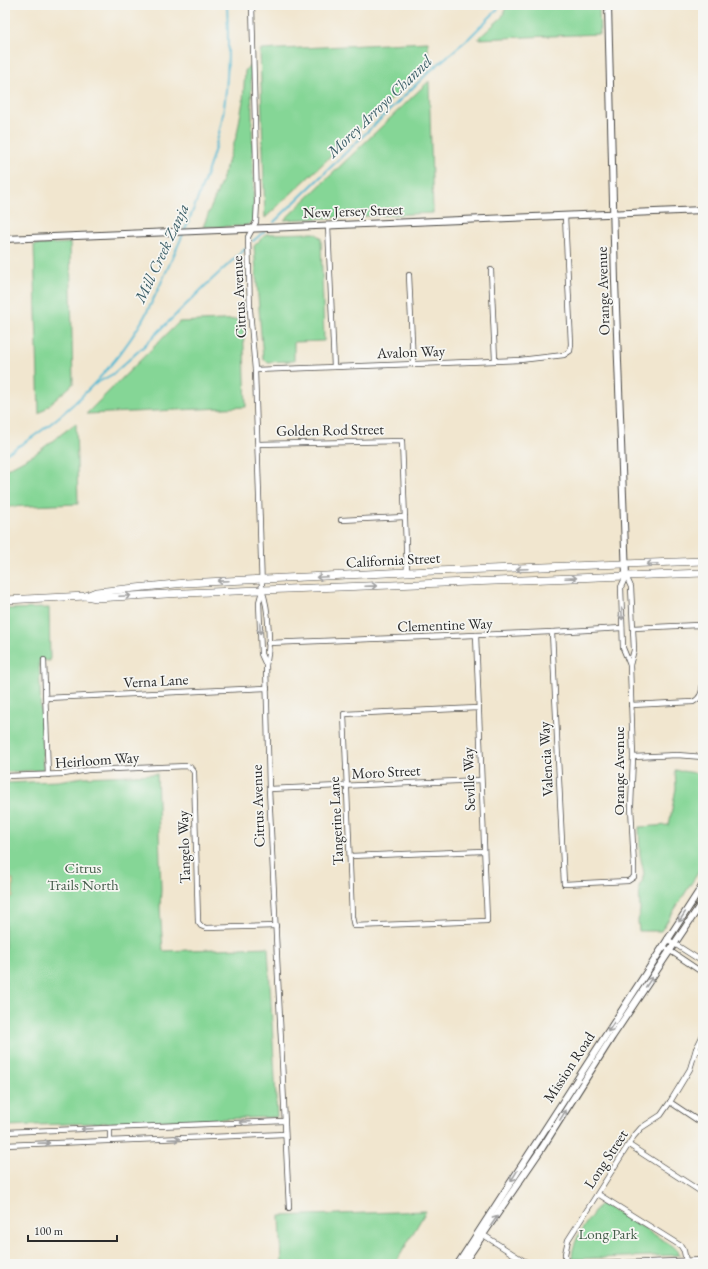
<svg xmlns="http://www.w3.org/2000/svg" width="708" height="1269" viewBox="0 0 708 1269" font-family="'EB Garamond',serif">
<style>
.green{fill:#85d696;stroke:#588060}
.sand{fill:#eeda9e;stroke:#8c8264}
.lines{fill:none;stroke-linecap:round;stroke-linejoin:round}
.stream{stroke:#55b9d3;stroke-width:2}
.minor-casing{stroke:#494744;stroke-width:6}
.tertiary-casing{stroke:#494744;stroke-width:8}
.secondary-casing{stroke:#494744;stroke-width:8}
.minor{stroke:#fff;stroke-width:4.5}
.tertiary{stroke:#fff;stroke-width:6}
.secondary{stroke:#fff;stroke-width:7}
.oneway{stroke:#a0a0a0}
.labels{text-anchor:middle;stroke-width:3.5;stroke-linejoin:round;paint-order:stroke}
.street-label{font-size:15px;fill:#2b2b2b;stroke:#f6f6f2}
.park-label{font-size:15px;fill:#465e4b;stroke:#f6f6f2}
.water-label{font-size:16px;font-style:italic;fill:#3a5d66;stroke:#f6f6f2}
</style>
<rect width="100%" height="100%" fill="#f6f6f2"/>
<filter id="ink" filterUnits="userSpaceOnUse"><feTurbulence type="fractalNoise" baseFrequency=".025" numOctaves="2"/><feDisplacementMap in="SourceGraphic" scale="8" xChannelSelector="R" yChannelSelector="G"/><feConvolveMatrix kernelMatrix="1 2 1 2 8 2 1 2 1" color-interpolation-filters="sRGB"/></filter>
<filter id="wash" filterUnits="userSpaceOnUse"><feTurbulence type="fractalNoise" baseFrequency=".012" numOctaves="4" result="noise"/><feDisplacementMap in="SourceGraphic" scale="16" xChannelSelector="R" yChannelSelector="G"/><feGaussianBlur stdDeviation="0.9" result="paint"/><feColorMatrix in="noise" values="0 0 0 0 0 0 0 0 0 0 0 0 0 0 0 0 0 1.4 0 .05"/><feComposite in="paint" operator="in"/></filter>
<g filter="url(#wash)">
<rect width="100%" height="100%" fill="#f1e6cf"/>
<g class="green">
<polygon points="507,5 599,5 600,34 478,39 502,17"/>
<polygon points="428,42 428,65 265,218 260,50"/>
<polygon points="251,63 254,217 250,224 244,226 203,227 220,185 237,134 243,101 245,71"/>
<polygon points="429,81 433,213 284,220"/>
<polygon points="315,233 321,238 324,341 294,342 294,361 268,362 263,359 254,246 266,234"/>
<polygon points="70,243 73,384 39,414 34,245"/>
<polygon points="243,319 246,407 86,414 179,322"/>
<polygon points="76,423 78,504 5,507 5,470 35,454"/>
<polygon points="49,608 50,661 39,660 43,770 5,772 5,609"/>
<polygon points="675,770 703,774 703,865 661,931 639,931 638,921 640,910 639,886 642,882 644,873 640,855 639,827 669,825 676,788"/>
<polygon points="157,774 161,889 160,908 163,951 268,947 277,1117 5,1126 5,783 58,781 84,777"/>
<path d="M600,1204l5,1 41,24 6,5 3,1 23,15 1,5 -107,4c0,-21 17,-39 28,-55z"/>
<polygon points="426,1211 395,1264 282,1264 280,1216"/>
</g>
<rect class="sand" x="5" y="879" width="8" height="18"/>
<g class="lines">
<g class="stream">
<polyline points="274,222 430,71 469,38 497,10 499,5"/>
<polyline points="253,241 264,232"/>
<polyline points="95,384 113,374 143,347 206,285 245,249"/>
<path d="M5,454c52,-28 107,-82 137,-133 13,-23 23,-47 34,-71 18,-40 35,-81 45,-125 8,-39 8,-80 6,-120"/>
</g>
</g>
</g>
<g filter="url(#ink)">
<g class="lines">
<g class="minor-casing">
<g id="minor">
<path d="M252,5l5,197 -1,20 -8,15 2,73 5,60 7,220c7,19 9,56 4,75l3,124 20,419"/>
<polyline points="328,225 334,367"/>
<polyline points="491,270 495,360"/>
<polyline points="409,275 413,364"/>
<polyline points="255,370 520,360 564,355 570,351 571,344 565,216"/>
<polyline points="258,444 402,441 407,572"/>
<polyline points="341,520 405,517"/>
<polyline points="626,576 621,587 623,648 630,665"/>
<polyline points="262,591 259,602 261,654 266,665"/>
<polyline points="633,628 698,625 703,626"/>
<polyline points="552,632 564,884 628,881 634,877 634,867 631,806 633,757 630,665 634,650 631,587 626,576"/>
<polyline points="476,635 487,921 354,926 352,917 344,714 478,708"/>
<polyline points="268,643 552,632 622,628"/>
<polyline points="44,660 48,775"/>
<polyline points="46,698 267,688"/>
<path d="M631,705l62,-3c8,-4 9,-10 10,-19"/>
<polyline points="633,757 677,755 703,757"/>
<polyline points="5,776 64,774 88,770 187,766 190,767 194,772 198,922 201,926 206,928 276,926"/>
<polyline points="269,789 481,780"/>
<polyline points="350,856 484,851"/>
<polyline points="667,939 703,962"/>
<polyline points="663,946 703,973"/>
<polyline points="696,1049 703,1053"/>
<polyline points="670,1102 703,1124"/>
<polyline points="110,1128 110,1141"/>
<polyline points="5,1132 284,1121"/>
<polyline points="5,1145 285,1134"/>
<polyline points="629,1145 703,1193"/>
<polyline points="598,1194 681,1246 684,1251 686,1261"/>
<polyline points="482,1234 524,1261 533,1264"/>
<polyline points="566,1264 565,1254 568,1240 634,1136 641,1128 661,1115 670,1102 690,1069 696,1049 703,1035"/>
<polyline points="597,1264 703,1260"/>
</g>
</g>
<g class="tertiary-casing">
<g id="tertiary">
<polyline points="608,5 615,281 626,576"/>
<polyline points="5,239 703,210"/>
<polyline points="458,1264 703,885"/>
<polyline points="463,1264 542,1148 612,1037 703,901"/>
</g>
</g>
<g class="secondary-casing">
<g id="secondary">
<polyline points="86,596 96,598 184,593 703,573"/>
<polyline points="5,600 86,596 96,592 185,583 407,572 703,561"/>
</g>
</g>
<use href="#minor" class="minor"/>
<use href="#tertiary" class="tertiary"/>
<use href="#secondary" class="secondary"/>
</g>
<defs><path id="oneway-shaft" d="M-6 0H5M1.5-3L5.5 0L1.5 3" fill="none" stroke-width="1.6" stroke-linecap="round" stroke-linejoin="round"/></defs>
<g class="oneway">
<use href="#oneway-shaft" transform="translate(652 564) rotate(177)"/>
<use href="#oneway-shaft" transform="translate(522 569) rotate(178)"/>
<use href="#oneway-shaft" transform="translate(322 577) rotate(177)"/>
<use href="#oneway-shaft" transform="translate(571 578) rotate(-2)"/>
<use href="#oneway-shaft" transform="translate(223 581) rotate(178)"/>
<use href="#oneway-shaft" transform="translate(371 586) rotate(-2)"/>
<use href="#oneway-shaft" transform="translate(125 596) rotate(-3)"/>
<use href="#oneway-shaft" transform="translate(622 614) rotate(88)"/>
<use href="#oneway-shaft" transform="translate(260 628) rotate(88)"/>
<use href="#oneway-shaft" transform="translate(682 917) rotate(123)"/>
<use href="#oneway-shaft" transform="translate(649 982) rotate(-56)"/>
<use href="#oneway-shaft" transform="translate(611 1027) rotate(123)"/>
<use href="#oneway-shaft" transform="translate(563 1115) rotate(-58)"/>
<use href="#oneway-shaft" transform="translate(245 1122) rotate(178)"/>
<use href="#oneway-shaft" transform="translate(87 1129) rotate(178)"/>
<use href="#oneway-shaft" transform="translate(174 1139) rotate(-2)"/>
<use href="#oneway-shaft" transform="translate(44 1143) rotate(-2)"/>
<use href="#oneway-shaft" transform="translate(514 1176) rotate(122)"/>
<use href="#oneway-shaft" transform="translate(494 1221) rotate(-56)"/>
</g>
</g>
<g class="labels">
<g class="street-label">
<text transform="translate(353 211) rotate(-2)" y="5">New Jersey Street</text>
<text transform="translate(603 291) rotate(-92)" y="5">Orange Avenue</text>
<text transform="translate(239 297) rotate(-93)" y="5">Citrus Avenue</text>
<text transform="translate(411 352) rotate(-2)" y="5">Avalon Way</text>
<text transform="translate(330 430) rotate(-1)" y="5">Golden Rod Street</text>
<text transform="translate(393 560) rotate(-3)" y="5">California Street</text>
<text transform="translate(445 625) rotate(-2)" y="5">Clementine Way</text>
<text transform="translate(156 681) rotate(-3)" y="5">Verna Lane</text>
<text transform="translate(546 759) rotate(-93)" y="5">Valencia Way</text>
<text transform="translate(97 760) rotate(-4)" y="5">Heirloom Way</text>
<text transform="translate(619 771) rotate(-90)" y="5">Orange Avenue</text>
<text transform="translate(386 772) rotate(-3)" y="5">Moro Street</text>
<text transform="translate(469 779) rotate(-92)" y="5">Seville Way</text>
<text transform="translate(258 806) rotate(-92)" y="5">Citrus Avenue</text>
<text transform="translate(336 821) rotate(-93)" y="5">Tangerine Lane</text>
<text transform="translate(184 847) rotate(-92)" y="5">Tangelo Way</text>
<text transform="translate(569 1067) rotate(-57)" y="5">Mission Road</text>
<text transform="translate(606 1159) rotate(-57)" y="5">Long Street</text>
</g>
<g class="park-label">
<text x="83" y="873">Citrus<tspan x="83" dy="17">Trails North</tspan></text>
<text x="608" y="1239">Long Park</text>
</g>
<g class="water-label">
<text transform="translate(379 106) rotate(-44)" y="6">Morey Arroyo Channel</text>
<text transform="translate(161 253) rotate(-65)" y="6">Mill Creek Zanja</text>
</g>
</g>
<rect width="708" height="1269" fill="none" stroke="#f6f6f2" stroke-width="20"/>
<path d="M28 1235v6h89v-6" fill="none" stroke="#2b2b2b" stroke-width="2"/>
<text x="34" y="1235" font-size="12" fill="#2b2b2b" stroke="#f6f6f2" stroke-width="3" paint-order="stroke">100 m</text>
</svg>
